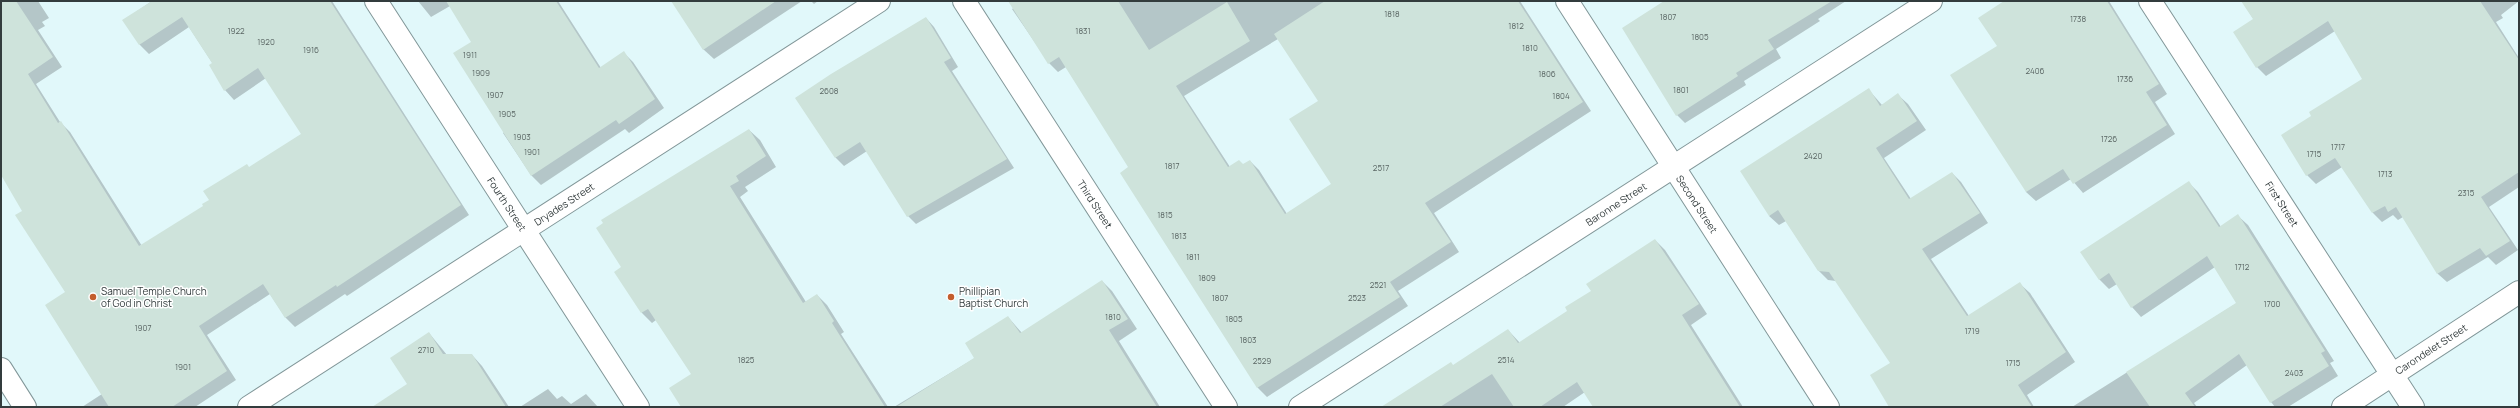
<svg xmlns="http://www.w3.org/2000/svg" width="2520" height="408" viewBox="0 0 2520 408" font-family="Manrope,sans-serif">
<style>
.shadow{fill:#0003;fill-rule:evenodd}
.building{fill:#cee3db}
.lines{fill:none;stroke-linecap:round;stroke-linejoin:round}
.minor-casing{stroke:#829799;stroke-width:24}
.minor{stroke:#fff;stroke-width:22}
.poi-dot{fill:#c35d2c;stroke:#fff;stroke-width:1.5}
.labels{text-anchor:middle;stroke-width:3;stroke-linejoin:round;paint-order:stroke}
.number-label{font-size:8px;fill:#5a6664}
.street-label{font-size:10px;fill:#333c3d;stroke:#fff}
.poi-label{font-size:10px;fill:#333c3d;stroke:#fff;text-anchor:start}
</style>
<rect width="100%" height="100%" fill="#e1f8fa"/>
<g class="shadow">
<polygon points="1,1 38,1 49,18 42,22 45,26 38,30 62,67 36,84 60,122 70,132 142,246 205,206 250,168 302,134 266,78 234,100 225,90 211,65 213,64 189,27 149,54 140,45 124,20 152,1 332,1 469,215 347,296 345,294 295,327 285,317 270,294 207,335 236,380 195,407 82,407 102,394 66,293 24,211 1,173"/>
<polygon points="418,1 558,1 601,68 624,53 633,62 664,108 629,133 625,129 541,185 531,175 503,133 505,131 472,42 450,6 431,17"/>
<polygon points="672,1 802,1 714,59 703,49"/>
<polygon points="811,1 818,1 814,4"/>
<path d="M1014,1h506l71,110 -157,102 25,39 -61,39 10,15 -141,91 -9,-9 -137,-215 9,-5 -64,-101 -8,5 -9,-9 -37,-54 5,-3zM1278,39l42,62 12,83 -45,30 -28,-44 -9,-9 -7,4 -13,2 -46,-71z"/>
<polygon points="1666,1 1846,1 1818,19 1820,21 1776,49 1781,58 1744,81 1746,85 1685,123 1677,115"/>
<polygon points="2006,1 2109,1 2167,94 2155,102 2175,134 2083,193 2071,179 2036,201 2026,192 1998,47"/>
<polygon points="2242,1 2519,1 2501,15 2503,18 2496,22 2519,58 2519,187 2489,207 2518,250 2496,265 2488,257 2447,282 2438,274 2403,217 2398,220 2393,215 2382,222 2373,213 2342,167 2316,184 2307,175 2312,117 2364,79 2335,31 2266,76 2257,67 2254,20"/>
<polygon points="926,18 934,27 958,67 952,71 1014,168 916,224 908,216 867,151 844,166 836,158 796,98"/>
<polygon points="1868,89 1882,105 1898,95 1908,104 1926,130 1884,158 1911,199 1952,173 1961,182 1988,223 1931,259 1969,316 2020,284 2030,293 2075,362 2027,395 2034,407 1891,407 1891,363 1836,281 1828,280 1818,270 1786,221 1779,225 1769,216"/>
<polygon points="749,130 760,140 776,167 745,187 748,191 740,197 806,302 817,295 827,305 844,332 841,334 888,407 682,407 692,374 656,320 652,323 642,313 623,267"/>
<polygon points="2189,183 2198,192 2221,227 2238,216 2248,225 2334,361 2330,363 2338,376 2288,407 2275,407 2271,402 2247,365 2194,403 2197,407 2072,407 2237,303 2215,267 2141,317 2132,307 2117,284 2109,289 2099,279"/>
<polygon points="1655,240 1665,250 1707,314 1691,325 1743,407 1595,407 1585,392 1563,407 1383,407 1454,366 1508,330 1520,343 1569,311"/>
<polygon points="1102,281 1112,291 1137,329 1119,341 1160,407 894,407 975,358 1008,317 1022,333"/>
<polygon points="429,333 447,355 472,355 482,366 509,407 373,407 408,385"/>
<polygon points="548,389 557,399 562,396 571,404 586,394 598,407 520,407"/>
</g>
<g class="building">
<polygon points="1,1 16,1 53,57 28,74 58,123 61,121 139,246 203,206 202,204 209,200 203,191 247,164 249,167 301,134 258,68 224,91 209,65 212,63 182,17 139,45 122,20 152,1 330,1 461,205 337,287 336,285 285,318 263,284 199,326 227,371 172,407 109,407 45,305 65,292 15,215 22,211 1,175"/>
<polygon points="446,1 556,1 599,68 624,51 655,99 619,124 616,120 531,176 453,53 471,42"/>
<polygon points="671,1 776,1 703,50"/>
<polygon points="1008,1 1118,1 1149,50 1227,2 1250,41 1176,86 1228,167 1239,160 1243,164 1250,160 1285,214 1331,184 1289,119 1318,101 1274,34 1325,1 1518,1 1583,102 1425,203 1451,242 1390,282 1400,297 1257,388 1120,173 1128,167 1059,57 1048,64"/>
<polygon points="1664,1 1832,1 1768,40 1774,49 1736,73 1738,76 1676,116 1622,28"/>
<polygon points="2004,1 2107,1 2159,84 2146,92 2167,125 2073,184 2063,169 2026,192 1950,75 1997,46 1978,18"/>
<polygon points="2241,1 2480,1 2519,60 2519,172 2481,197 2510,241 2486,256 2480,248 2437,274 2396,207 2388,212 2385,206 2372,213 2335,158 2306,176 2281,135 2311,116 2309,112 2362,79 2328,21 2256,68 2233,32 2253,19"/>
<polygon points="926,17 951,58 944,62 1007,159 907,217 860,142 835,158 795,98 831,74"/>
<polygon points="1869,88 1880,106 1898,93 1917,121 1876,148 1909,199 1952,172 1980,213 1922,249 1967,316 2020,282 2066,352 2018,385 2032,407 1889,407 1870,375 1890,363 1829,272 1818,271 1778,210 1769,216 1740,171"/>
<polygon points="749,129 766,156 736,176 739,181 730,186 803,303 817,294 834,321 832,323 885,407 681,407 669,388 691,374 648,309 641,313 614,272 621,267 596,228 603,223 601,220"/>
<polygon points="2189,181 2219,227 2238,214 2325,351 2321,353 2329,366 2270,403 2239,354 2185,393 2195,407 2150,407 2126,372 2236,303 2207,256 2131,308 2109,273 2099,280 2080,252"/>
<polygon points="1655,239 1699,304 1682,315 1740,407 1593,407 1577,382 1540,407 1514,407 1492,374 1440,407 1381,407 1451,362 1453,365 1508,329 1518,343 1567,311 1565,307 1591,291 1586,284"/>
<polygon points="1102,280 1128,319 1109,330 1157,407 896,407 974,358 965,343 1008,316 1020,333"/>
<polygon points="429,332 443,354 472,354 506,407 372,407 407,384 390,358"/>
</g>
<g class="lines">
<g class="minor-casing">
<g id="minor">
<polyline points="376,1 638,407"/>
<polyline points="964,1 1226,407"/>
<polyline points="1567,1 1828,407"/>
<polyline points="2150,1 2413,407"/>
<polyline points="1,369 25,407"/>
<polyline points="249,407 879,1"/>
<polyline points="1300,407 1931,1"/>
<polyline points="2343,407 2519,292"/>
</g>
</g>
<use href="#minor" class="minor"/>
</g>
<g class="poi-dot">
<circle cx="93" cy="297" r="4"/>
<circle cx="951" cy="297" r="4"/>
</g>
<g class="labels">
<g class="number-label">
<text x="1392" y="17">1818</text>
<text x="1668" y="20">1807</text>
<text x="2078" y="22">1738</text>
<text x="1516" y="29">1812</text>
<text x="236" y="34">1922</text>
<text x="1083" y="34">1831</text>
<text x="1700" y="40">1805</text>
<text x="266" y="45">1920</text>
<text x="1530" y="51">1810</text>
<text x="311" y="53">1916</text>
<text x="470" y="58">1911</text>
<text x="2035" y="74">2406</text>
<text x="481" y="76">1909</text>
<text x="1547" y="77">1806</text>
<text x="2125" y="82">1736</text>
<text x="1681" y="93">1801</text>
<text x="829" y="94">2608</text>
<text x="495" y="98">1907</text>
<text x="1561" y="99">1804</text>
<text x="507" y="117">1905</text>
<text x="522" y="140">1903</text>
<text x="2109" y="142">1726</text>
<text x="2338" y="150">1717</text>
<text x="532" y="155">1901</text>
<text x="2314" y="157">1715</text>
<text x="1813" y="159">2420</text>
<text x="1172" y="169">1817</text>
<text x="1381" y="171">2517</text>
<text x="2385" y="177">1713</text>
<text x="2466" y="196">2315</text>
<text x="1165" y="218">1815</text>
<text x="1179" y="239">1813</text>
<text x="1193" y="260">1811</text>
<text x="2242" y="270">1712</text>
<text x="1207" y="281">1809</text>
<text x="1378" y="288">2521</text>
<text x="1220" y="301">1807</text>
<text x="1357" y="301">2523</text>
<text x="2272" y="307">1700</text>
<text x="1113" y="320">1810</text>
<text x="1234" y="322">1805</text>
<text x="143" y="331">1907</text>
<text x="1972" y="334">1719</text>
<text x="1248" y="343">1803</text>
<text x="426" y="353">2710</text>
<text x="746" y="363">1825</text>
<text x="1506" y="363">2514</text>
<text x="1262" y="364">2529</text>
<text x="2013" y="366">1715</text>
<text x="183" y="370">1901</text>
<text x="2294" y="376">2403</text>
</g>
<g class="street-label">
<text transform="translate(507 204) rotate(57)" y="4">Fourth Street</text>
<text transform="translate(564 204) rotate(-33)" y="4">Dryades Street</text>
<text transform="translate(1095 204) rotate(57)" y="4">Third Street</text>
<text transform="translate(1616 204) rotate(-33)" y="4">Baronne Street</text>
<text transform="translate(1697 204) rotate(57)" y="4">Second Street</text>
<text transform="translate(2282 204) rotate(57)" y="4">First Street</text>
<text transform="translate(2431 349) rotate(-33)" y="4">Carondelet Street</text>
</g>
<g class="poi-label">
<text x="101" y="295">Samuel Temple Church<tspan x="101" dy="12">of God in Christ</tspan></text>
<text x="959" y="295">Phillipian<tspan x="959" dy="12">Baptist Church</tspan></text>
</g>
</g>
<rect width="2520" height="408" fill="none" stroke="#333c3d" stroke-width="4"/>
</svg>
